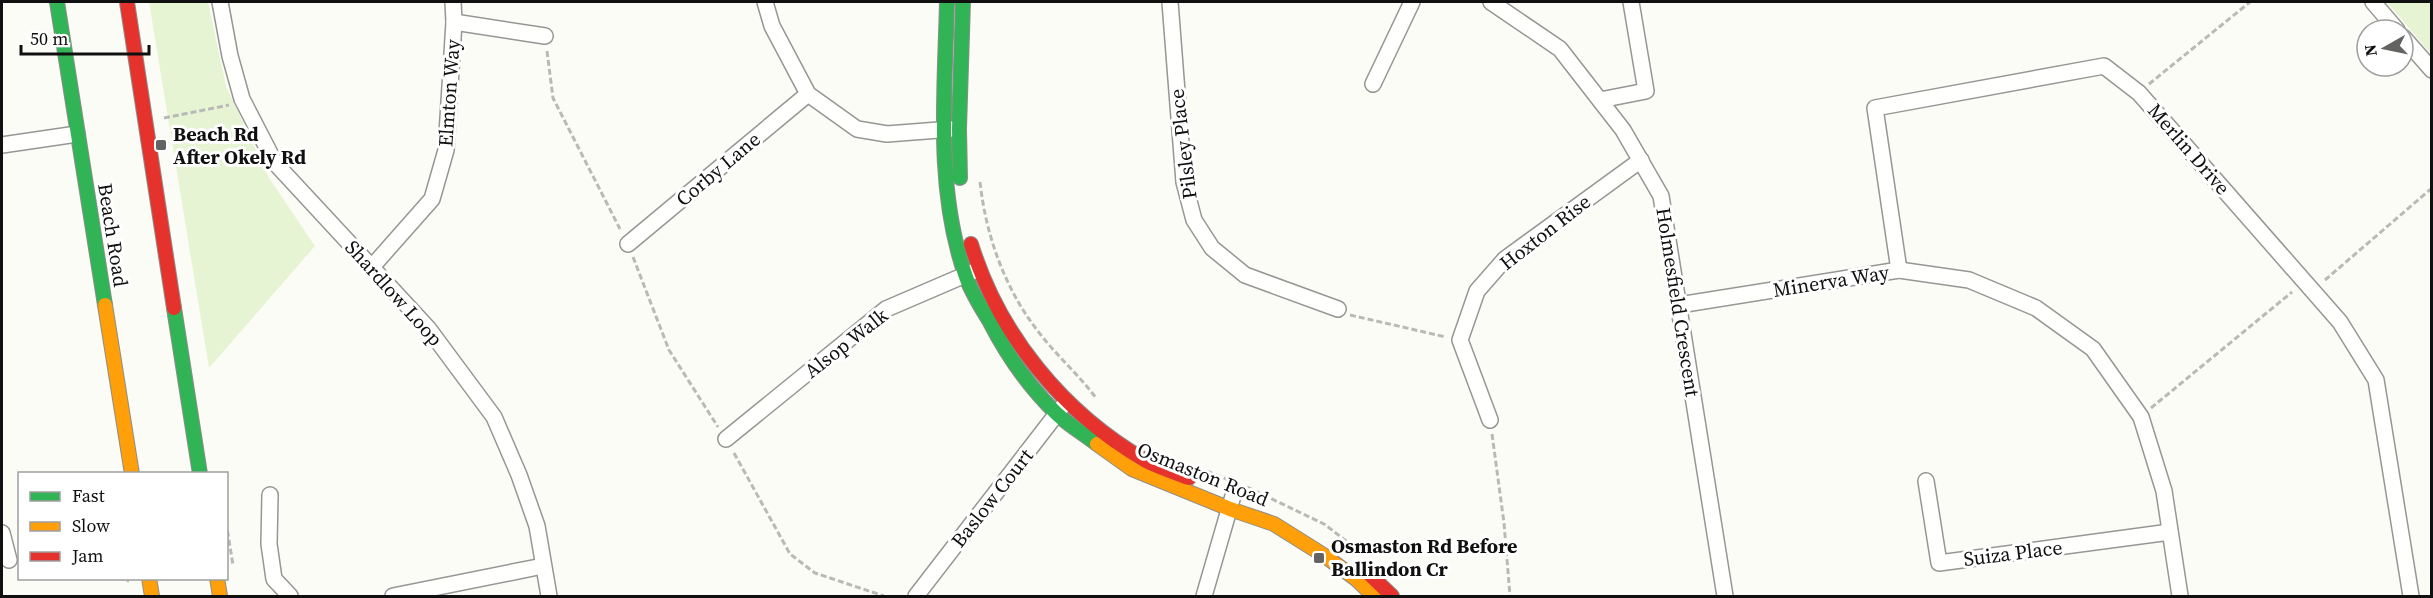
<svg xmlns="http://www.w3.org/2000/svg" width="2433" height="598" viewBox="0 0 2433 598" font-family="'Source Serif 4',serif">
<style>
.green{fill:#e6f4d4}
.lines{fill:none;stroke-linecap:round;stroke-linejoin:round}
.street-casing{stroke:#969694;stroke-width:18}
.fast-casing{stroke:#8d8d8b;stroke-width:16}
.slow-casing{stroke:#8d8d8b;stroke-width:16}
.jam-casing{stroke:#8d8d8b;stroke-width:16}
.path{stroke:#b9b9b8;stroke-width:3;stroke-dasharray:6 3;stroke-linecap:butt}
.street{stroke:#fffffe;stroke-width:15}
.fast{stroke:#30b455;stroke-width:14}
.slow{stroke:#ff9f0a;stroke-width:14}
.jam{stroke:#e5322d;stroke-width:14}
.poi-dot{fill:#636361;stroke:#fff;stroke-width:2}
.labels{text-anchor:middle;stroke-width:6;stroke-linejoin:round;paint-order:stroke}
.street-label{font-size:20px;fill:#101010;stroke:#fff}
.poi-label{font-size:20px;font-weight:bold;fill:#101010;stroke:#fff;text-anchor:start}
</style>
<rect width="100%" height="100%" fill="#fcfcf7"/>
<g class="green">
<polygon points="149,2 208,2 226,86 269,178 315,246 209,368"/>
<polygon points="2387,2 2431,2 2431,54"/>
</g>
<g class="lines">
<g class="street-casing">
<g id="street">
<polyline points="220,2 230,56 242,99 275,163 428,328 494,417 519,475 537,526 549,596"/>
<polyline points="765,2 772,26 808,94 857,129 887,134 952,129"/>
<polyline points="1170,2 1184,182 1194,220 1212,248 1245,275 1338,309"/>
<polyline points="1491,2 1560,49 1623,130 1661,196 1725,596"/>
<polyline points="2373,2 2397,30"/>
<polyline points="454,22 545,36"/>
<polyline points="2403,37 2432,70"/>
<polyline points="1373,84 1412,2"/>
<polyline points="1600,100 1646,91 1631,2"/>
<polyline points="2,145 77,134"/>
<polyline points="628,244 808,94"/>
<polyline points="371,268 432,199 446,150 454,22 453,2"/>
<polyline points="1899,270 1875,108 2104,66 2139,93 2340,322 2376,380 2411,596"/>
<polyline points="1679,305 1899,270 1969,280 2036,308 2093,349 2141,417 2164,491 2180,596"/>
<polyline points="1490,420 1460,340 1477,291 1505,259 1641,160"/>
<polyline points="726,439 886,309 972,272"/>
<polyline points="1926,481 1939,563 2170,532"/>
<polyline points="270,495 269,544 274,579 290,596"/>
<polyline points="2,533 9,560"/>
<polyline points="393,596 543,566"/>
<polyline points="916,596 1062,407"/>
<polyline points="1204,596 1233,496"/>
</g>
</g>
<g class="fast-casing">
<g id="fast">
<polyline points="57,2 105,305"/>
<path d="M947,2c-2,89 -12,186 18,272 5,16 16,33 25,48 17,33 40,66 67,92 12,11 27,20 40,30"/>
<polyline points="960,178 959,129 963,2"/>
<polyline points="174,308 200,474"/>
</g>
</g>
<g class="slow-casing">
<g id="slow">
<polyline points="105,305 132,474"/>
<polyline points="1097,444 1132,469 1230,509 1274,524 1325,556 1356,579 1374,596"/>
<polyline points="149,578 152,596"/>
<polyline points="217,578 220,596"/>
</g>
</g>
<g class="jam-casing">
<g id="jam">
<polyline points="127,2 174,308"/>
<path d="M971,244c28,91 92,169 175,217 14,7 29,12 43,17"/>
<polyline points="1367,572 1392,596"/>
</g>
</g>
<g class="path">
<polyline points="547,51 553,98 620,229"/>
<polyline points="2149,84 2250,2"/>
<polyline points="164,118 229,105"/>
<path d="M980,182c6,55 26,110 61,153 17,22 38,40 55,63"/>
<polyline points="633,257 669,350 718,427"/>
<polyline points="2325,280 2432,188"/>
<polyline points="1350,315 1446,337"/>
<polyline points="2151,408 2292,292"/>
<polyline points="1492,434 1504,523 1510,596"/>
<polyline points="734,453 790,554 815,573 884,596"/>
<polyline points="1207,471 1229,480"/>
<polyline points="1247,487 1324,524 1362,553"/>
<polyline points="226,522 233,565"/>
<polyline points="118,578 129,581"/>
</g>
<use href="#street" class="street"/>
<use href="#fast" class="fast"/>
<use href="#slow" class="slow"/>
<use href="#jam" class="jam"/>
</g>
<g class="poi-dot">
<rect x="155" y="139" width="12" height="12" rx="3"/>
<rect x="1313" y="552" width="12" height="12" rx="3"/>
</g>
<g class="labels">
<g class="street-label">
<text transform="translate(449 93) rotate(-86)" y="7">Elmton Way</text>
<text transform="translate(1183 144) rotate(-97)" y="7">Pilsley Place</text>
<text transform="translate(2189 149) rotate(49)" y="7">Merlin Drive</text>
<text transform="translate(718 169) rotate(-40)" y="7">Corby Lane</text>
<text transform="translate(1545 232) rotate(-38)" y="7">Hoxton Rise</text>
<text transform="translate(113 235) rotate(81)" y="7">Beach Road</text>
<text transform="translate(1831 281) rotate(-9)" y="7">Minerva Way</text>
<text transform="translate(394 293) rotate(48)" y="7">Shardlow Loop</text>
<text transform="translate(1678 302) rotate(81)" y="7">Holmesfield Crescent</text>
<text transform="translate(846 343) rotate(-38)" y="7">Alsop Walk</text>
<text transform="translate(1203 474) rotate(22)" y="7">Osmaston Road</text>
<text transform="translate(992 498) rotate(-52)" y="7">Baslow Court</text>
<text transform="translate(2013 553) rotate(-7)" y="7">Suiza Place</text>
</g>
<g class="poi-label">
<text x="173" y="141">Beach Rd<tspan x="173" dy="23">After Okely Rd</tspan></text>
<text x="1331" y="553">Osmaston Rd Before<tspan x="1331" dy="23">Ballindon Cr</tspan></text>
</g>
</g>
<rect width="2433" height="598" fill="none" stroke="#101010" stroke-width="6"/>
<rect x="18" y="472" width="210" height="108" fill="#ffffff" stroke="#9f9f9f" stroke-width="1.5"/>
<rect x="30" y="492" width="30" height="9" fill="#30b455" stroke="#9f9f9f" stroke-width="1.5"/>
<text x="72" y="502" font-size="18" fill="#101010">Fast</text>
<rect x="30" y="522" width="30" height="9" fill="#ff9f0a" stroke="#9f9f9f" stroke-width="1.5"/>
<text x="72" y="532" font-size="18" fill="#101010">Slow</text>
<rect x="30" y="552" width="30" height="9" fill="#e5322d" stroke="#9f9f9f" stroke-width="1.5"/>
<text x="72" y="562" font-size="18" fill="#101010">Jam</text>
<g transform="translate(2385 48) rotate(261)"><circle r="28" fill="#ffffff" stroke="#9f9f9f" stroke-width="1.5"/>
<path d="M0-4.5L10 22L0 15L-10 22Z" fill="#636361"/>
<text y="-9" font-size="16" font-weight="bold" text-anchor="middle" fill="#101010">N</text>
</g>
<path d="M21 45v9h128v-9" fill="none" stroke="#101010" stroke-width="3"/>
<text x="30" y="45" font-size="18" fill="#101010" stroke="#ffffff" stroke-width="4.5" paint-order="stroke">50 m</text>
</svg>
